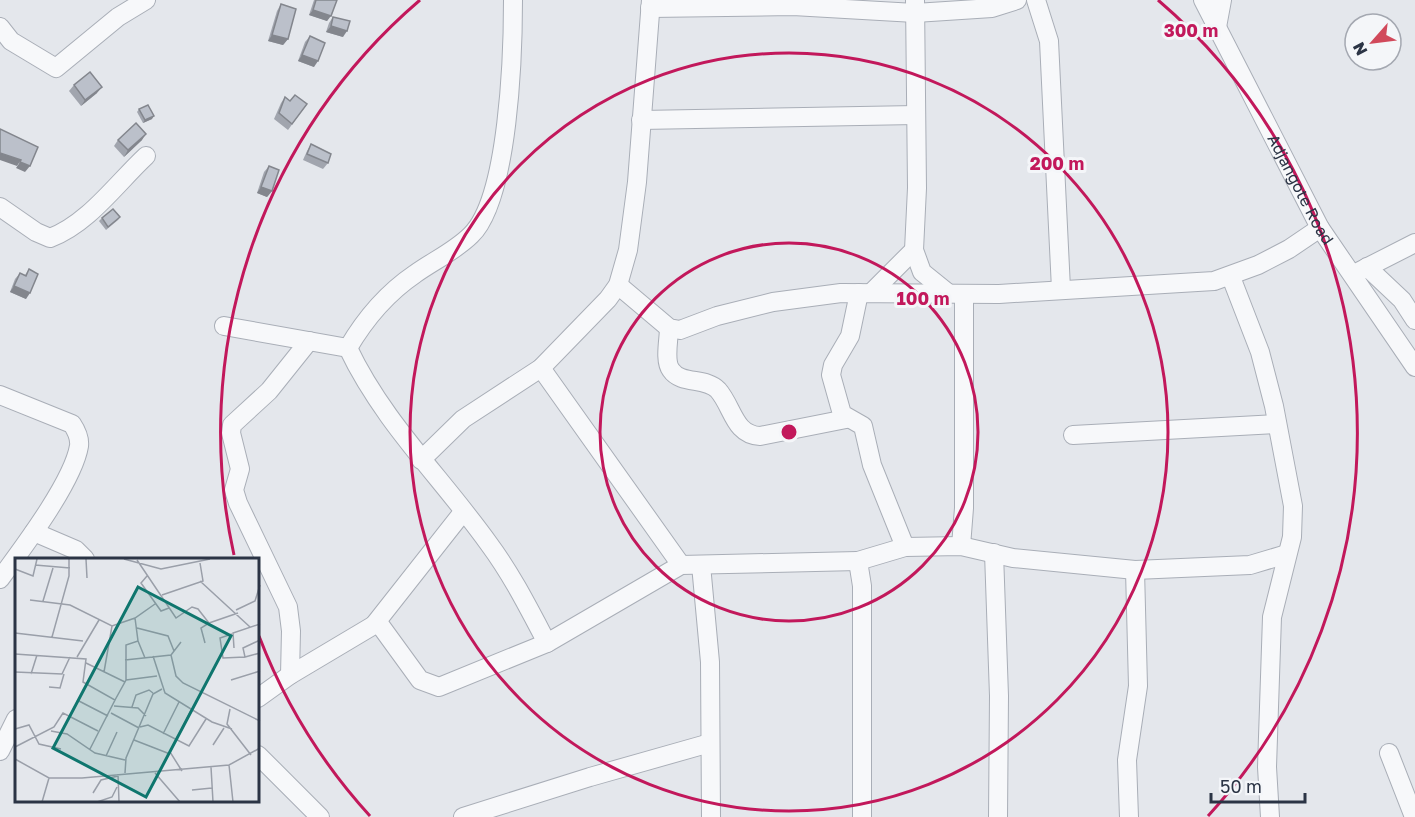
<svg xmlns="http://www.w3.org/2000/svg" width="1415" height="817" viewBox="0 0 1415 817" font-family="'Golos Text',sans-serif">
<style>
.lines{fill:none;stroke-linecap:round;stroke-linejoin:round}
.minor-casing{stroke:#a9aeb7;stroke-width:20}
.minor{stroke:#f7f8fa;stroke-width:18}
.wall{fill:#a1a5ae}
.shaded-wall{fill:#83868d}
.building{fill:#bbc0ca;stroke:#83868d;stroke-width:1.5}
.ring{fill:none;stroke:#c2185b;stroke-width:3}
.labels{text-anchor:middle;stroke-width:6;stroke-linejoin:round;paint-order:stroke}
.street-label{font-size:16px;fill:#2b3445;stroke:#f4f6f9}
.inset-road{fill:none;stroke:#9a9fa9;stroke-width:1.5}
.view{fill:#0f766e;fill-opacity:0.15;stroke:#0f766e;stroke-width:3}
.inset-edge{fill:none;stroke:#2b3445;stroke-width:3}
.centre{fill:#c2185b;stroke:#f4f6f9;stroke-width:3}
.ring-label{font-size:18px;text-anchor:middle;font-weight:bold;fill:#c2185b;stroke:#f4f6f9;stroke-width:6;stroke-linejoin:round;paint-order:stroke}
</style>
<rect width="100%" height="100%" fill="#e4e7ec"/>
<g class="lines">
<g class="minor-casing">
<g id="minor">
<polyline points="915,0 917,188 914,250 922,272 948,293"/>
<polyline points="1036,0 1049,41 1061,289"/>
<path id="s1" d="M1203,0l117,228 95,139"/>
<polyline points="650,8 793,6 915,13 992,8 1017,0"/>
<polyline points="0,27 11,41 56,68 118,17 146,0"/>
<polyline points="1217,27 1222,0"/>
<polyline points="641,120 916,115"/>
<path d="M0,207l36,25 14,6c38,-14 67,-55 96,-82"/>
<polyline points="1367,267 1402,300 1415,320"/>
<polyline points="1358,272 1415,243"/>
<polyline points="1231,277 1260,352 1274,406 1293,506 1292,537 1272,617 1267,767 1270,817"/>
<polyline points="618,285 669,328 680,330 717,316 773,302 841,293 999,294 1214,281 1258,265 1289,249 1320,228"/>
<polyline points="859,293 850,336 833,365 831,375 842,414 863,426 872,465 905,547"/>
<polyline points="871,293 914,250"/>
<path d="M224,326l124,22c35,74 94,130 141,196 23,31 40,65 58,99"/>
<path d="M669,328c0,11 -5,33 2,42 10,15 35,7 47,20 15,17 16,45 42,46l86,-17"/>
<path d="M348,348c17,-29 39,-55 67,-74 18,-13 40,-23 56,-39 38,-37 42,-182 42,-235"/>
<polyline points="541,368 681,565"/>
<path d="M0,395l72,29c4,6 8,14 7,22 -6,36 -57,103 -79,133"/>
<polyline points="1073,435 1277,424"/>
<polyline points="421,460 463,419 541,368 608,299 618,285 628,250 637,182 651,0"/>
<polyline points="34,532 76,550 85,559"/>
<polyline points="961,546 964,508 964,295"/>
<polyline points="994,553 999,696 998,817"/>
<polyline points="701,565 710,662 711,817"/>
<polyline points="374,625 463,512"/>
<polyline points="290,675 291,631 288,607 238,503 234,490 240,469 231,433 232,425 269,391 309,341"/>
<polyline points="258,698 290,675 374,625 380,625 420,680 439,687 547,643 681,565 858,561"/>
<polyline points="0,751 16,719"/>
<polyline points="1389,753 1414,817"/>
<polyline points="258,755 320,817"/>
<polyline points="463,817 590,777 710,743"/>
<polyline points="862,817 862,586 858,561 905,547 961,546 1013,558 1135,570 1250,565 1287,554"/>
<polyline points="1129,817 1127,760 1138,686 1135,570"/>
</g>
</g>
<use href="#minor" class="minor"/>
</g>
<g class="wall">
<polygon points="314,0 337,0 327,21 309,15"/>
<polygon points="281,4 288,39 283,45 268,41 277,11"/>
<polygon points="333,17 343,37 326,32 329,23"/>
<polygon points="310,36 314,67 298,61 305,42"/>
<polygon points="74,85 97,93 81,106 69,91"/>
<polygon points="285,97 290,101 307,104 288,130 274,119 281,103"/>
<polygon points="139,109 152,119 143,123 137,112"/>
<polygon points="118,140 142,140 124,157 114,146"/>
<polygon points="311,144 328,163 323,169 303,160 307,151"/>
<polygon points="269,166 272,191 267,197 257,193 264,172"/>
<polygon points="120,217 118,220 106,230 99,221 102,218"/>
<polygon points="29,269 26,299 10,292 15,279 20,273 25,275"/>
</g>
<g class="shaded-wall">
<polygon points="313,10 331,16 327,21 309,15"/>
<polygon points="331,26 347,31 343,37 326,32"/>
<polygon points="272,35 288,39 283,45 268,41"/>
<polygon points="302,55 318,61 314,67 298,61"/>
<polygon points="102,87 97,93 81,106 85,100"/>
<polygon points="154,116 152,119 143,123 145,120"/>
<polygon points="146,134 142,140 124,157 128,150"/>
<polygon points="0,153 21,160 17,166 0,160"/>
<polygon points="20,162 30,166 25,172 16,168"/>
<polygon points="261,187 272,191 267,197 257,193"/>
<polygon points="14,286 30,293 26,299 10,292"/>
</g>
<g class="building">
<polygon points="316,0 337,0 331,16 313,10"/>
<polygon points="281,4 296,9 288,39 272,35"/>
<polygon points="333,17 350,21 347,31 331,26"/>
<polygon points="310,36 325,43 318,61 302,55"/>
<polygon points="90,72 102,87 85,100 74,85"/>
<polygon points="295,95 307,104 292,124 279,113 285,97 290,101"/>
<polygon points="148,105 154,116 145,120 139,109"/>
<polygon points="136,123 146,134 128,150 118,140"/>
<polygon points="0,129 38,147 30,166 20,162 21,160 0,153"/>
<polygon points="311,144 331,154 328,163 307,154"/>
<polygon points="269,166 279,170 272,191 261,187"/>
<polygon points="113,209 120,217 108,227 102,218"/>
<polygon points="29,269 38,274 30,293 14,286 20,273 26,276"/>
</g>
<g class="ring">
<circle cx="789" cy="432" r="189"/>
<circle cx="789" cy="432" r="379"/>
<path d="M370 816A568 568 0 0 1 259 636M234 555A568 568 0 0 1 420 0M1158 0A568 568 0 0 1 1208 816"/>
</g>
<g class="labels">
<g class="street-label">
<text dy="6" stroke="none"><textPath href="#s1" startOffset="213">Adjangote Road</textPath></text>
</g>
</g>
<g transform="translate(15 558)">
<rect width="244" height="244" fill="#e4e7ec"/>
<path class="inset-road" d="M71,1l1,19M109,1l37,10 49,-10M122,2l39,58 16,-11 6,2 11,14 -8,5 4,15M20,7l35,3M0,11l18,7 4,-17M132,18l-6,7 20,28 8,-3M185,23l50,46M147,37l41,-14 -3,-18M15,42l40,5 42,21 23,-8 20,-14M28,43l10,-33M221,52l19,-9 5,-16M194,65l29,-10M122,70l31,8 6,15M0,75l68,8M217,76l-12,4 3,20 22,-1M37,79l17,-61v-17M245,82l-17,8 2,9 15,-4M123,83l7,17M219,90l-1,-15 27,-9M0,96l71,5 -3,23 32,18 -25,49M156,97l5,21 7,7 77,38M138,98l12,37 47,29 20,7M62,99l22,-37M110,102l46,-5 10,-13M71,105l39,19M0,114l47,2 8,-17M89,114l8,-46M16,116l6,-19M111,122l31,-4M216,122l29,-9M34,129l11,1 4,-14M62,142l31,16M100,142l11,-20v-35l12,-4 -3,-23M99,148l24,2 8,8M117,149l4,-12 13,-5 4,3M215,151l-3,15 24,31M96,155l28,15M125,169l8,-2 41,21 17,-27M0,171l14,-4 10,19 22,5M36,173l16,3 28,19 30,7M148,176l16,-32M119,182l36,14M198,187l11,-17M0,189l39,-20 9,-14 35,18M91,198l11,-24M0,201l34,19h33l147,-13 31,-17M214,207l4,37M196,209l2,35M167,213l-12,-19 21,-42M110,215l1,-15 27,-64 9,-5M140,215l25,29M103,216l1,28M177,232l20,-2M78,235l8,-13 17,-4M27,244l7,-24M82,244l15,-5 5,-10"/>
<path class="view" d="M123,29l93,49 -85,161 -93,-49z"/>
<rect width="244" height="244" class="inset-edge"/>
</g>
<circle cx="789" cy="432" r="9" class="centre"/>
<g class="ring-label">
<text x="1191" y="37">300 m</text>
<text x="1057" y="170">200 m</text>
<text x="923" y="305">100 m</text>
</g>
<g transform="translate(1373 42) rotate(242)"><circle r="28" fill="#f4f6f9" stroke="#a4a8b1" stroke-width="1.5"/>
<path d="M0-4.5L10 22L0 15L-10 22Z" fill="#d1495b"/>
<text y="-9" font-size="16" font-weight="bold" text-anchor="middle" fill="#2b3445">N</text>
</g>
<path d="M1211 793v9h94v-9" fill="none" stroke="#2b3445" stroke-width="3"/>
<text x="1220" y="793" font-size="18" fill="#2b3445" stroke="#f4f6f9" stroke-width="4.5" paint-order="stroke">50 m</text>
</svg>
